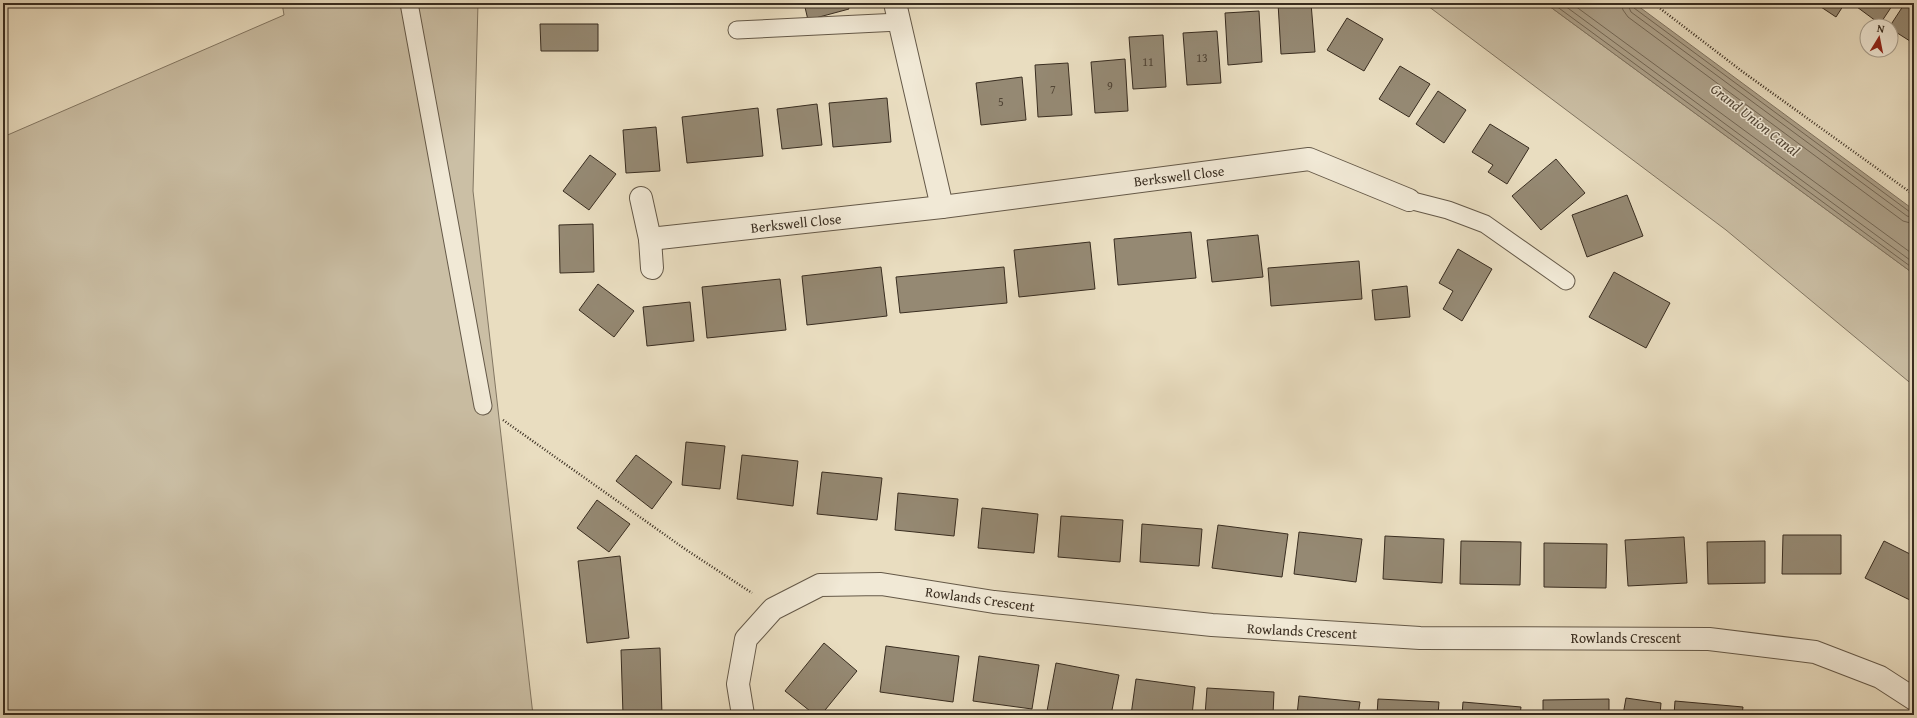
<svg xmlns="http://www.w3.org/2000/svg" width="1917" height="718" viewBox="0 0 1917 718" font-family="'Gentium Book Plus',serif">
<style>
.green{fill:#cbbfa5;stroke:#827662}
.water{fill:#ada18a;stroke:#7f7360}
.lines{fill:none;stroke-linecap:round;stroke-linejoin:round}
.shore{stroke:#736755;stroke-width:1}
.building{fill:#958973;stroke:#392d20}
.service-casing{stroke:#655948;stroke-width:19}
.minor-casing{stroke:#655948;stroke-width:24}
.path{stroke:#392d20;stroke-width:2.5;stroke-dasharray:1 2;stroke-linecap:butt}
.service{stroke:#f1e9d6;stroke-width:17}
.minor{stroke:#f1e9d6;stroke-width:22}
.labels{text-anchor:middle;stroke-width:3;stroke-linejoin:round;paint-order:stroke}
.number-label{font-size:12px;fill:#504435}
.street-label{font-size:14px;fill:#392d20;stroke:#f1e9d6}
.water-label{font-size:15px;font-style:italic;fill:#564a3a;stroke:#f1e9d6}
</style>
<rect width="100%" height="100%" fill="#e9ddc0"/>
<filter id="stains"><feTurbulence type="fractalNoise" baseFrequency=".005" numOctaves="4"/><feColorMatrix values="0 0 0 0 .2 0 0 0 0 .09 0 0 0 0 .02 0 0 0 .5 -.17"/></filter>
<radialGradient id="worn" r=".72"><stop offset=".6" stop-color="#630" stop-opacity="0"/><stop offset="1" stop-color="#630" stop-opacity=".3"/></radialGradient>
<g class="green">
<polygon points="282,3 478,3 473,191 533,715 3,715 3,137 284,15"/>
<polygon points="1424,3 1545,3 1914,274 1914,386 1726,230"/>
</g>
<polygon class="water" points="1545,3 1634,3 1914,210 1914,274"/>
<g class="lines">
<g class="shore">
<polyline points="1552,3 1914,269"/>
<polyline points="1561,3 1914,263"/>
<polyline points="1571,3 1914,255"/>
<polyline points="1621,3 1623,10 1628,17 1903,221 1914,224"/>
<polyline points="1627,3 1631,12 1907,216 1914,218"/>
<polyline points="1632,3 1634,8 1910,212 1914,213"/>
</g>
</g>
<g class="building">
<polygon points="804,3 847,3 849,9 808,20"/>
<polygon points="1278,3 1311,3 1315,52 1281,54"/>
<polygon points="1815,3 1845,3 1836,17"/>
<polygon points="1860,3 1894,3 1880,24 1857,7"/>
<polygon points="1905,3 1914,3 1913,43 1891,29 1890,26"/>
<polygon points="1259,11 1262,62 1228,65 1225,13"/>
<polygon points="1347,18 1383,39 1364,71 1327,50"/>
<polygon points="540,24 598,24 598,51 541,51"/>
<polygon points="1217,31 1221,83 1187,85 1183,33"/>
<polygon points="1163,35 1166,87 1133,89 1129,37"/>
<polygon points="1125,59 1128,111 1095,113 1091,62"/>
<polygon points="1068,63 1072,115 1038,117 1035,65"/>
<polygon points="1400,66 1430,84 1409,117 1379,99"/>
<polygon points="1022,77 1026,120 981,125 976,83"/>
<polygon points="1438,91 1466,110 1444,143 1416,124"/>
<polygon points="887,98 891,142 833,147 829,103"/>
<polygon points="817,104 822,145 782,149 777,109"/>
<polygon points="758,108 763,156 687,163 682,117"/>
<polygon points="1490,124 1529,148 1507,184 1488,172 1493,165 1472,152"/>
<polygon points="656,127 660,171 626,173 623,130"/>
<polygon points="590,155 616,174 589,210 563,191"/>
<polygon points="1556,159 1585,193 1541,230 1512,196"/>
<polygon points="1627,195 1643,236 1587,257 1572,215"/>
<polygon points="593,224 594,272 560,273 559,225"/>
<polygon points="1191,232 1196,278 1118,285 1114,239"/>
<polygon points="1258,235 1263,277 1212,282 1207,240"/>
<polygon points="1090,242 1095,289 1019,297 1014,250"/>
<polygon points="1458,249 1492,269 1462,321 1443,309 1453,291 1439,283"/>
<polygon points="1359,261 1362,299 1271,306 1268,268"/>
<polygon points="881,267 887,316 807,325 802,276"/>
<polygon points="1004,267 1007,303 900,313 896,277"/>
<polygon points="1614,272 1670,303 1646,348 1589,317"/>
<polygon points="780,279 786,330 707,338 702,287"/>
<polygon points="598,284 634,311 614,337 579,310"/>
<polygon points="1407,286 1410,317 1375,320 1372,290"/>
<polygon points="690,302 694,341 647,346 643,307"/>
<polygon points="686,442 725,446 720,489 682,485"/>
<polygon points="636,455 672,482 652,509 616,481"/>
<polygon points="742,455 798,461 793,506 737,499"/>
<polygon points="822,472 882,478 877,520 817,514"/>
<polygon points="898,493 958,499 954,536 895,530"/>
<polygon points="597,500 630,524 609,552 577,528"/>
<polygon points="982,508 1038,514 1034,553 978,548"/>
<polygon points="1061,516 1123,520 1120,562 1058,557"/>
<polygon points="1142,524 1202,529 1199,566 1140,562"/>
<polygon points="1218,525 1288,534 1282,577 1212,568"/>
<polygon points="1299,532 1362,539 1356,582 1294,574"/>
<polygon points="1783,535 1841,535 1841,574 1782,574"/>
<polygon points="1385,536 1444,539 1442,583 1383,579"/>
<polygon points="1684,537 1687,583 1628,586 1625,540"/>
<polygon points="1461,541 1521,542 1520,585 1460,584"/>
<polygon points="1765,541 1765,583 1708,584 1707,542"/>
<polygon points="1884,541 1914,556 1914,602 1865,578"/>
<polygon points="1544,543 1607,544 1606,588 1544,587"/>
<polygon points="620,556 629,638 587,643 578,561"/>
<polygon points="824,643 857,671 821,715 815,715 785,691"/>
<polygon points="886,646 959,656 953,702 880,692"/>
<polygon points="660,648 662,715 623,715 621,650"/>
<polygon points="979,656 1039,665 1032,709 973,701"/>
<polygon points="1056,663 1119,675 1111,715 1068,715 1047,711"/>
<polygon points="1136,679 1195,687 1192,715 1131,715"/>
<polygon points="1207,688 1274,692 1273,715 1205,715"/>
<polygon points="1299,696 1360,702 1358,715 1297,715"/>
<polygon points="1626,698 1661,703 1660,715 1623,715"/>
<polygon points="1378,699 1439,702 1438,715 1377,715"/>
<polygon points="1609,699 1609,715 1543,715 1543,700"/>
<polygon points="1675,701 1743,707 1742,715 1674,715"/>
<polygon points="1463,702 1521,707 1520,715 1462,715"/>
<polygon points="1763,711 1781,715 1762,715"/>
</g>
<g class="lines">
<g class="service-casing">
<g id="service">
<polyline points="409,3 483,406"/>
<polyline points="737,30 899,22"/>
<polyline points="1409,200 1448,210 1485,224 1566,281"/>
</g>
</g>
<g class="minor-casing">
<g id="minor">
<polyline points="895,3 942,207"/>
<polyline points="641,198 650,239 652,268"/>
<polyline points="650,239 942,207 1309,159 1409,200"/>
<polyline points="743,715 738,684 746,639 773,609 820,585 881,584 994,602 1212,625 1420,638 1709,639 1815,652 1880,677 1914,699"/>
</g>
</g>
<g class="path">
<polyline points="1653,3 1743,72 1914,195"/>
<polyline points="503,420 685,549 752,593"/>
</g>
<use href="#service" class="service"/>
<use href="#minor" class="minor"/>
</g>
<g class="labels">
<g class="number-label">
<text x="1202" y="62">13</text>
<text x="1148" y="66">11</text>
<text x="1110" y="90">9</text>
<text x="1053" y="94">7</text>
<text x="1001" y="106">5</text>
</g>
<g class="street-label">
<text transform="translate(1179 176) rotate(-7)" y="5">Berkswell Close</text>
<text transform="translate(796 223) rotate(-6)" y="5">Berkswell Close</text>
<text transform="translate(980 599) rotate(8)" y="5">Rowlands Crescent</text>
<text transform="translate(1302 631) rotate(3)" y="5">Rowlands Crescent</text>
<text x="1626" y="643">Rowlands Crescent</text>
</g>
<g class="water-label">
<text transform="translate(1755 120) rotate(38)" y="5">Grand Union Canal</text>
</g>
</g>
<rect width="1917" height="718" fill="none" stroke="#e9ddc0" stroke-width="16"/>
<rect x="4" y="4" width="1909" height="710" fill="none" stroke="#392d20" stroke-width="2"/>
<rect x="8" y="8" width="1901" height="702" fill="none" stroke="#392d20"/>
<g transform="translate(1879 38) rotate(10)"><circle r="19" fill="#f1e9d6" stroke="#a79e8d"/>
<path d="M0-3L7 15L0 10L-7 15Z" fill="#8f2418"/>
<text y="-6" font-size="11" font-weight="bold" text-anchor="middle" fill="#392d20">N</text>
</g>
<rect width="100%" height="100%" filter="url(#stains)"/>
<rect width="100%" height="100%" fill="url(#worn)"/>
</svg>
